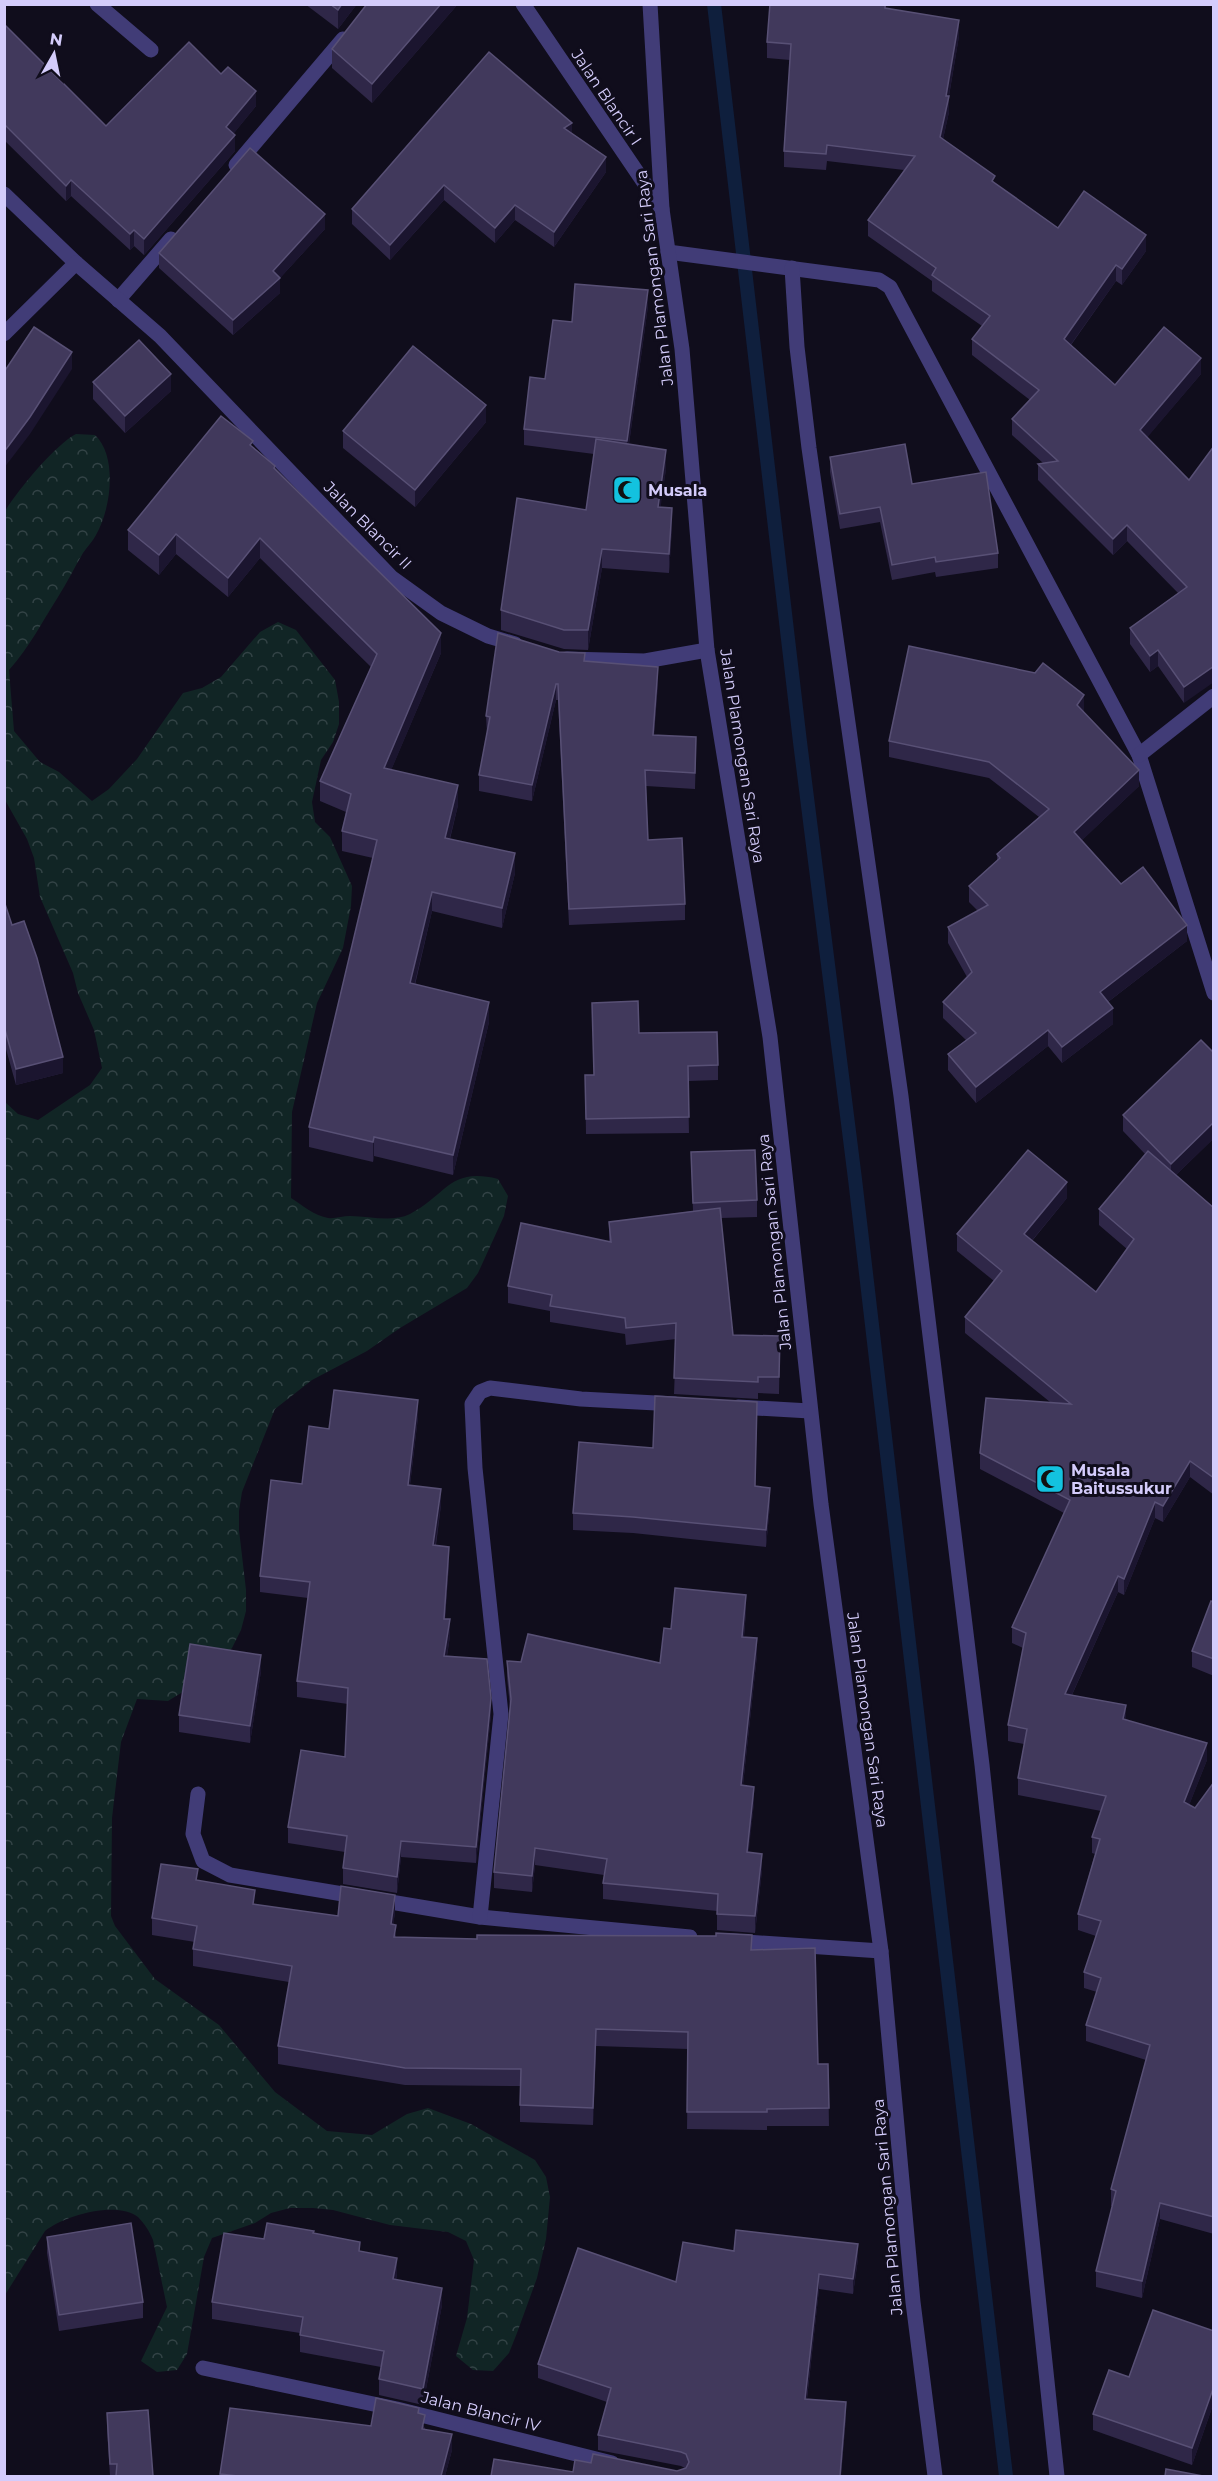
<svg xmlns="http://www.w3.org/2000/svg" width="1218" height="2481" viewBox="0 0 1218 2481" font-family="Montserrat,sans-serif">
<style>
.forest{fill:url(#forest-crowns)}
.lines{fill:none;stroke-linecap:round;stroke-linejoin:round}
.stream{stroke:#0f1f3d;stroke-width:14}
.minor{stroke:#413c77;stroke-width:15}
.tertiary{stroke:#413c77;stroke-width:15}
.wall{fill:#2f2748}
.shaded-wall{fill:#1b152f}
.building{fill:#41395c;stroke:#585075;stroke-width:1.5}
.labels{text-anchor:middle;stroke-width:6;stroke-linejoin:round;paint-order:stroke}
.street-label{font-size:16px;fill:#d4ccfb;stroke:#100d1c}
.poi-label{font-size:16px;font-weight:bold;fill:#d4ccfb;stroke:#100d1c;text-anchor:start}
</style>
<defs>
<pattern id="forest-crowns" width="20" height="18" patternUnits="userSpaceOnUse" patternTransform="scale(1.5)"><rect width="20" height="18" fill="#112525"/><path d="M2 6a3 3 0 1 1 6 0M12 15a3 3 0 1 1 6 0" fill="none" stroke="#334346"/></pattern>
</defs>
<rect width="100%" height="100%" fill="#100d1c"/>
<path class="forest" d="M76,434l19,1c23,22 16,74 1,100 -3,6 -9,12 -13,18 -9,15 -16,30 -25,44 -16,25 -29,51 -49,73l5,61 26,31 19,10 33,29 17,-12 28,-30 46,-66 19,-5 19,-11 39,-45 18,-10 18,8 39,50 4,22v22l-6,18 -12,18 -9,42 3,20 15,15 22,49 -1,20 -8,42 -26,55 -25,109 -1,86c11,7 24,18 37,20 7,1 15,-2 22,-2 19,0 42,7 60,-2 37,-19 39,-47 88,-35l10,17 -4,20 -26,57 -11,15 -67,40 -33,23 -55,29 -37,29 -33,83 -3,19v19l7,60v21l-5,19 -9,18 -28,31 -36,22 -31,-2 -16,43 -3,25 -6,51 -1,98 4,10 40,53 64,46 56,67 52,39 45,4 35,-21 21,-6 43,16 64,36 11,17 4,20 -4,42 -9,39 -20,55 -8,20 -16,18 -20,-1 -17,-14 11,-38 7,-58 -8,-19 -18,-9 -58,-7 -57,-15 -20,-2h-23l-19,5 -16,10 -43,15 -8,19 -17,97 -10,16 -20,2 -16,-11 26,-54 -14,-67c-3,-8 -9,-17 -15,-23 -21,-17 -75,-1 -93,14l-40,64v-1193l13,12 20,6 52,-35 12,-17 -8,-38 -16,-37 -5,-20 -33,-76 -6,-39 -7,-19 -22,-39 -1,-287c12,-21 51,-68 72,-79z"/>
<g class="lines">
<polyline class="stream" points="714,4 800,742 855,1179 1006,2476"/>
<g class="minor">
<polyline points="97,4 151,50"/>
<polyline points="523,4 662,209"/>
<polyline points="236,165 343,39"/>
<polyline points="4,194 76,263"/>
<polyline points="668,252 879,280 890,287 1139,755 1214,993"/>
<polyline points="792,268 797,347 809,448 901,1096 982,1765 1057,2476"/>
<polyline points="118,300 171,239"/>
<polyline points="4,334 76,263 160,336 391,577 441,613 488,636 515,644"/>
<polyline points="567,659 645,661 707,650"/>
<polyline points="1139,755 1214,696"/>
<polyline points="738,1407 810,1411"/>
<polyline points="198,1794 193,1834 203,1861 230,1875 480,1917 690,1937"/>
<polyline points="480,1917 501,1714 475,1468 472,1404 480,1392 490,1388 581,1399 675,1404"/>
<polyline points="732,1941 881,1951"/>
<polyline points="203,2368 397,2409 612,2463"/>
</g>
<polyline class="tertiary" points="650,4 662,209 682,349 707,650 770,1037 821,1504 881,1951 913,2302 935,2476"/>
</g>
<g class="wall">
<polygon points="305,4 357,4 338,29"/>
<polygon points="458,4 372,103 332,68 332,49"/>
<polygon points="886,4 886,9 959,36 949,96 949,112 943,139 995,183 1058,228 1146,251 1122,285 1116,281 1071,345 1115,385 1201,374 1147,437 1189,480 1184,703 1158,666 1150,672 1130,644 1130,628 1178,593 1127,541 1113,555 1038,480 1038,464 1043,463 1012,435 1012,419 1030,400 972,355 972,339 982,326 932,291 932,281 868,236 868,220 904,170 827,161 826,170 784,167 784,151 790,60 767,58 767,42"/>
<polygon points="4,24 106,126 221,74 256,106 233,134 235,151 144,255 134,246 130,250 71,196 66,201 4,140"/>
<polygon points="572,134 606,172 554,247 515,220 495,243 444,200 390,260 352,224 352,209"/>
<polygon points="325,229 280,278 280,293 233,335 159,268 159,253"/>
<polygon points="648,306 629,444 666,469 660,507 672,527 669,573 602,568 588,650 564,649 501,630 501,610 586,510 594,454 524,445 524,429 545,379 572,322"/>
<polygon points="93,382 171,391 125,433 93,399"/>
<polygon points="486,422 415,507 343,448 343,431"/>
<polygon points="253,447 275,469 441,653 391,770 458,805 450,839 515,873 502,928 432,911 415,985 489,1022 453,1175 374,1156 373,1162 309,1147 309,1127 373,858 342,851 342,831 346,812 320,801 320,781 371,667 260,558 228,597 176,554 159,575 128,550 128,530"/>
<polygon points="830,457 912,484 998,553 998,568 936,577 935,572 892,580 880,522 840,529 830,472"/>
<polygon points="585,661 658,683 654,735 696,754 695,789 646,786 648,840 685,904 685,920 569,925 558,700 556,700 532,801 479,791 479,775 487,733 486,716"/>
<polygon points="1084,711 1084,712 1139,786 1082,840 1121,884 1187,941 1108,1002 1113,1024 1062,1063 1048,1046 976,1103 948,1070 948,1054 966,1040 943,1018 943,1002 967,977 948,943 948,927 978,911 969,902 969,886 997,861 997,854 1039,817 989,778 889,757 889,741"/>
<polygon points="4,901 12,925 63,1073 16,1085 4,1042"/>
<polygon points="639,1033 718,1065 718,1080 688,1081 689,1133 586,1134 585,1075 593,1075"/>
<polygon points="1214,1053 1214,1138 1176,1175 1214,1208 1214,1495 1190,1477 1163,1522 1155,1518 1124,1595 1118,1592 1072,1695 1126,1719 1207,1760 1189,1805 1195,1808 1214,1782 1214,2234 1160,2219 1142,2298 1096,2287 1096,2271 1112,2206 1111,2206 1111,2189 1146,2060 1086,2041 1086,2025 1097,1992 1084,1988 1084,1972 1096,1936 1078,1930 1078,1914 1095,1854 1092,1853 1092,1837 1101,1811 1018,1795 1018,1778 1024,1744 1008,1741 1008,1725 1023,1648 1012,1643 1012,1627 1064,1513 980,1469 980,1453 1050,1402 965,1333 965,1317 994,1281 957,1251 957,1234 1067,1198 1032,1241 1096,1292 1127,1249 1099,1225 1099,1209 1145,1154 1123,1131 1123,1115"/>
<polygon points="691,1152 757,1200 757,1217 721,1218 733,1335 780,1336 779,1394 758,1393 758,1399 674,1394 676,1339 626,1345 625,1334 550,1322 550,1311 508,1303 508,1286 609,1241 609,1222 693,1211"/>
<polygon points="418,1417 410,1485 441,1505 436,1545 449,1563 445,1619 450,1636 447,1656 491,1714 476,1863 401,1857 397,1893 343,1884 343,1868 345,1852 288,1843 288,1827 345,1757 348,1704 297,1697 297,1681 308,1598 260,1592 260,1576 302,1484 329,1429"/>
<polygon points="757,1418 755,1486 770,1504 766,1547 633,1533 573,1530 573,1513 653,1448"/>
<polygon points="1214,1602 1214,1676 1192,1667 1192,1651"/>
<polygon points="746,1611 744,1637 757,1655 743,1785 754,1803 748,1852 762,1870 755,1933 717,1930 717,1911 603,1899 603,1883 604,1875 535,1865 532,1892 494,1888 494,1872 510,1707 507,1677 507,1661 521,1662 660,1663 671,1629"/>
<polygon points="261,1671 250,1743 179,1732 179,1715"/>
<polygon points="198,1880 255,1905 338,1916 395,1913 393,1924 396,1937 752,1950 818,2064 828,2064 829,2126 767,2126 767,2130 687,2129 688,2049 596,2046 593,2125 520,2122 520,2086 405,2085 278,2064 278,2046 289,1982 193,1966 193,1949 195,1942 152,1935 152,1918"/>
<polygon points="314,2233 360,2251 397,2274 396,2280 442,2305 423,2405 379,2395 379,2379 381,2367 300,2352 300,2333 212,2319 212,2302 264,2239"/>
<polygon points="47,2237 143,2302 143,2318 59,2331 47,2253"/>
<polygon points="734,2251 858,2259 853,2294 819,2289 807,2399 846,2417 841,2476 573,2472 591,2463 677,2471 685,2468 681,2466 598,2450 598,2435 607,2402 538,2378 538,2364 676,2282"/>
<polygon points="1214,2331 1214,2402 1192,2465 1093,2430 1093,2414 1129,2377"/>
<polygon points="107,2413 153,2476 110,2476 107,2430"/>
<polygon points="419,2414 425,2429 452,2450 445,2476 220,2476 220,2474 371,2426"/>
</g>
<g class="shaded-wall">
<polygon points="342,4 357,4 338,29 338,10"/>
<polygon points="441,4 458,4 372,103 372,84"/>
<polygon points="959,20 959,36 947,107 949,96 949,112 940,153 940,137 946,96"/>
<polygon points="256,91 256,106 226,143 226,127"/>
<polygon points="572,123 572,138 564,128"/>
<polygon points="235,135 235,151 144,255 144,239"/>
<polygon points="606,157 606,172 554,247 554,232"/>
<polygon points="71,180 71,196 66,201 66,186"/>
<polygon points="444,185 444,200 390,260 390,245"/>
<polygon points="515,205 515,220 495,243 495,228"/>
<polygon points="325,214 325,229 280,278 280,293 233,335 233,320 273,271"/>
<polygon points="134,230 134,246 130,250 130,234"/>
<polygon points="1146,235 1146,251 1122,285 1122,269"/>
<polygon points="1116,265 1116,281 1064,354 1064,339"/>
<polygon points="648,290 648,306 627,458 627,441"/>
<polygon points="72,352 72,369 30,434 4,468 4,452"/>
<polygon points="1201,358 1201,374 1140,446 1140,430"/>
<polygon points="171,374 171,391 125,433 125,416"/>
<polygon points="486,405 486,422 415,507 415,490"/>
<polygon points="666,450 666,469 658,526 658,507"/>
<polygon points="672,508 672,527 669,573 669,554"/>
<polygon points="1127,525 1127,541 1113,555 1113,539"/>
<polygon points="176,534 176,554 159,575 159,555"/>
<polygon points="260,538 260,558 228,597 228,578"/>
<polygon points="602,549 602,568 588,650 588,630"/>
<polygon points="441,633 441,653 384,787 384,768"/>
<polygon points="1158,650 1158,666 1150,672 1150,656"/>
<polygon points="1214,666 1214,682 1184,703 1184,687"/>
<polygon points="658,667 658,683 653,751 653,735"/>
<polygon points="556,684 556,700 532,801 532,785"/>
<polygon points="1084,695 1084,711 1077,721 1077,705"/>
<polygon points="1139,770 1139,786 1074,848 1074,832"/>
<polygon points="458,785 458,805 445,857 445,838"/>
<polygon points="515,853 515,873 502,928 502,908"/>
<polygon points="432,892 432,911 410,1003 410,983"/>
<polygon points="1187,925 1187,941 1100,1008 1100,992"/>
<polygon points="489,1002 489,1022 453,1175 453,1155"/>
<polygon points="1113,1008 1113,1024 1062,1063 1062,1047"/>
<polygon points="1048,1030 1048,1046 976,1103 976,1087"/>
<polygon points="63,1057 63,1073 16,1085 16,1069"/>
<polygon points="1214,1122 1214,1138 1171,1180 1171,1164"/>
<polygon points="374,1137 374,1156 373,1162 373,1142"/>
<polygon points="1067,1182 1067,1198 1024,1250 1024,1234"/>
<polygon points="418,1400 418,1417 408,1501 408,1485"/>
<polygon points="1190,1461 1190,1477 1163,1522 1163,1506"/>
<polygon points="770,1488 770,1504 766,1547 766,1530"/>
<polygon points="441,1489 441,1505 433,1561 433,1545"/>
<polygon points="1155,1502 1155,1518 1124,1595 1124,1579"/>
<polygon points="449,1547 449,1563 444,1635 444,1619"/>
<polygon points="1118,1576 1118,1592 1065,1710 1065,1694"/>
<polygon points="746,1595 746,1611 742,1653 742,1637"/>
<polygon points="450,1619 450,1636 444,1672 444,1656"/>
<polygon points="757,1638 757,1655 741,1802 741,1785"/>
<polygon points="261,1655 261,1671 250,1743 250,1726"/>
<polygon points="491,1698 491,1714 476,1863 476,1847"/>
<polygon points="1126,1705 1126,1721 1123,1719"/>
<polygon points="1207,1743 1207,1760 1184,1818 1184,1802"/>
<polygon points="754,1787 754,1803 747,1868 747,1852"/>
<polygon points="401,1841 401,1857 397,1893 397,1877"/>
<polygon points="535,1848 535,1865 532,1892 532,1876"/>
<polygon points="762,1854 762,1870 755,1933 755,1916"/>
<polygon points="395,1895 395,1913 391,1941 391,1924"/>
<polygon points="596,2029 596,2046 593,2125 593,2108"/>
<polygon points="1160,2203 1160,2219 1142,2298 1142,2281"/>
<polygon points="858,2244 858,2259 853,2294 853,2279"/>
<polygon points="397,2258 397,2274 393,2296 393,2279"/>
<polygon points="819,2274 819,2289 805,2414 805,2399"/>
<polygon points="442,2288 442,2305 423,2405 423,2389"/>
<polygon points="1214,2386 1214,2402 1192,2465 1192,2448"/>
<polygon points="846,2402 846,2417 841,2476 840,2476"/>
<polygon points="452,2434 452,2450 445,2476 441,2476"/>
</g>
<g class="building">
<polygon points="330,4 342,4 338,10"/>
<polygon points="367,4 441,4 372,84 332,49"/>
<polygon points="770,4 885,4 885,8 959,20 946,96 949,96 940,137 995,176 992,181 1058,228 1084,191 1146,235 1122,269 1116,265 1064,339 1115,385 1164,327 1201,358 1140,430 1189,480 1214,446 1214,666 1184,687 1158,650 1150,656 1130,628 1187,587 1127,525 1113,539 1038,464 1058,461 1012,419 1039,390 972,339 990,316 932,275 936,268 868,220 915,156 827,145 826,154 784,151 791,44 767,42"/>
<polygon points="4,24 106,126 189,42 221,74 228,67 256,91 226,127 235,135 144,239 134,230 130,234 71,180 66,186 4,124"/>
<polygon points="489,52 572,123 564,128 606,157 554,232 515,205 495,228 444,185 390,245 352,209"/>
<polygon points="250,148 325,214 273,271 280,278 233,320 159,253"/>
<polygon points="575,284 648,290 627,441 524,429 530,377 545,379 553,320 572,322"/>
<polygon points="34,327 72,352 30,417 4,452 4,372"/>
<polygon points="139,340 171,374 125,416 93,382"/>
<polygon points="413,346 486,405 415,490 343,431"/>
<polygon points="221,416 253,441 250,445 275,466 274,468 441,633 384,768 458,785 445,838 515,853 502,908 432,892 410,983 489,1002 453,1155 374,1137 373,1142 309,1127 377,840 342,831 351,794 320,781 377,654 260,538 228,578 176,534 159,555 128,530"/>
<polygon points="596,439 666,450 658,507 672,508 669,554 602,549 588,630 564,630 501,610 517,498 586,510"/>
<polygon points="905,444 912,484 986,472 998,553 936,562 935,557 892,565 880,507 840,514 830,457"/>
<polygon points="498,633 559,652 585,653 584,661 658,667 653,735 696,737 695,773 645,770 648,840 682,838 685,904 569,909 558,684 556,684 532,785 479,775 490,717 486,716"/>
<polygon points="909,646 1035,673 1043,663 1084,695 1077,705 1139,770 1074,832 1121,884 1143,867 1187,925 1100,992 1113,1008 1062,1047 1048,1030 976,1087 948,1054 976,1033 943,1002 972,972 948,927 988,905 969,886 1000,858 997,854 1049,809 989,762 889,741"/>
<polygon points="4,901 12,925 24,921 37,958 63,1057 16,1069 4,1026"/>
<polygon points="638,1001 639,1033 717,1032 718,1065 688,1066 689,1117 586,1119 585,1075 594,1075 592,1003"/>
<polygon points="1201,1040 1214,1053 1214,1122 1171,1164 1123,1115"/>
<polygon points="755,1150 757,1200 693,1203 691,1152"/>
<polygon points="1028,1150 1067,1182 1024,1234 1096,1292 1134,1239 1099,1209 1148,1151 1214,1208 1214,1478 1190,1461 1163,1506 1155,1502 1124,1579 1118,1576 1065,1694 1126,1705 1123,1719 1207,1743 1184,1802 1195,1808 1214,1782 1214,2217 1160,2203 1142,2281 1096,2271 1116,2191 1111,2189 1150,2045 1086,2025 1101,1978 1084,1972 1101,1921 1078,1914 1100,1839 1092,1837 1106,1796 1018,1778 1027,1729 1008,1725 1026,1633 1012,1627 1070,1500 980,1453 986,1398 1071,1404 965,1317 1002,1271 957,1234"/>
<polygon points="720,1208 733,1335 780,1336 779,1377 758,1377 758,1382 674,1378 676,1323 626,1328 625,1318 550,1306 552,1295 508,1286 521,1223 611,1242 609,1222"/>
<polygon points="334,1390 418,1400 408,1485 441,1489 433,1545 449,1547 444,1619 450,1619 444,1656 487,1659 491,1698 476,1847 401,1841 397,1877 343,1868 347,1836 288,1827 301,1750 345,1757 348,1688 297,1681 310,1582 260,1576 271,1480 302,1484 309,1426 329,1429"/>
<polygon points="655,1396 757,1402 755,1486 770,1488 766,1530 633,1517 573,1513 579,1442 653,1448"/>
<polygon points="675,1588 746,1595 742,1637 757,1638 741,1785 754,1787 747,1852 762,1854 755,1916 717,1914 718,1894 603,1883 607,1859 535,1848 532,1876 494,1872 511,1699 507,1661 521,1662 528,1634 660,1663 664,1628 671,1629"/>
<polygon points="1211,1601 1214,1602 1214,1659 1192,1651"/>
<polygon points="190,1644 261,1655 250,1726 179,1715"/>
<polygon points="161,1864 198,1869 196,1880 255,1890 253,1904 338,1916 341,1886 395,1895 391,1924 396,1925 394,1937 477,1939 477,1935 716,1936 716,1933 752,1935 751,1950 815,1948 818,2064 828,2064 829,2108 767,2109 767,2112 687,2112 688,2032 596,2029 593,2108 520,2105 521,2069 405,2068 278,2046 292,1966 193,1949 197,1926 152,1918"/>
<polygon points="131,2223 143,2302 59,2315 47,2237"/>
<polygon points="267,2223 314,2231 313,2233 360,2242 359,2251 397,2258 393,2279 442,2288 423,2389 379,2379 384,2351 300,2335 303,2317 212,2302 224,2233 264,2239"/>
<polygon points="736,2230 858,2244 853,2279 819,2274 805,2399 846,2402 840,2476 491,2476 494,2459 573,2472 575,2460 591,2463 593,2454 677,2471 686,2468 689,2462 686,2454 681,2452 598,2435 611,2388 538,2364 578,2248 676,2282 683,2242 734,2251"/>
<polygon points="1153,2310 1214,2331 1214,2386 1192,2448 1093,2414 1109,2370 1129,2377"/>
<polygon points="376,2398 419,2408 418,2413 425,2415 422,2429 452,2434 441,2476 238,2476 220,2474 230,2408 371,2426"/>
<polygon points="148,2410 153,2476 116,2476 117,2464 110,2464 107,2413"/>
<polygon points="1166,2469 1203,2476 1165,2476"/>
</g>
<defs>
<g id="mosque-square" transform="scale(1.5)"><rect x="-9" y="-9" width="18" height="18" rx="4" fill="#13c2df" stroke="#100d1c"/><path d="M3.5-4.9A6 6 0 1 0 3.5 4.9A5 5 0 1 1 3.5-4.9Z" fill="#111"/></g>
</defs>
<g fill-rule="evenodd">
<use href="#mosque-square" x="627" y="490"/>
<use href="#mosque-square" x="1050" y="1479"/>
</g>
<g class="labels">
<g class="street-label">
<text transform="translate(607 97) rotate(56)" y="6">Jalan Blancir I</text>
<text transform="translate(654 278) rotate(-97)" y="6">Jalan Plamongan Sari Raya</text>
<text transform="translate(368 525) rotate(45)" y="6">Jalan Blancir II</text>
<text transform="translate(743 756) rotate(81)" y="6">Jalan Plamongan Sari Raya</text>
<text transform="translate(774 1242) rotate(-96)" y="6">Jalan Plamongan Sari Raya</text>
<text transform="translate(868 1720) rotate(82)" y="6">Jalan Plamongan Sari Raya</text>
<text transform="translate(887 2207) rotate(-95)" y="6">Jalan Plamongan Sari Raya</text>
<text transform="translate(481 2411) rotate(14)" y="6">Jalan Blancir IV</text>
</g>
<g class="poi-label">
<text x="648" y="496">Musala</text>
<text x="1071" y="1476">Musala<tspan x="1071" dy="18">Baitussukur</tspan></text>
</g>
</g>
<rect width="1218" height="2481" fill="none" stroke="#d4ccfb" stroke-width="12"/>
<g transform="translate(54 54) rotate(9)" stroke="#100d1c" stroke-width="4.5" paint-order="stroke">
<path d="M0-4.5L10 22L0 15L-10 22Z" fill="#d4ccfb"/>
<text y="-9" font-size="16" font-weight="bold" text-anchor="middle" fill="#d4ccfb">N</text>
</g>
</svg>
